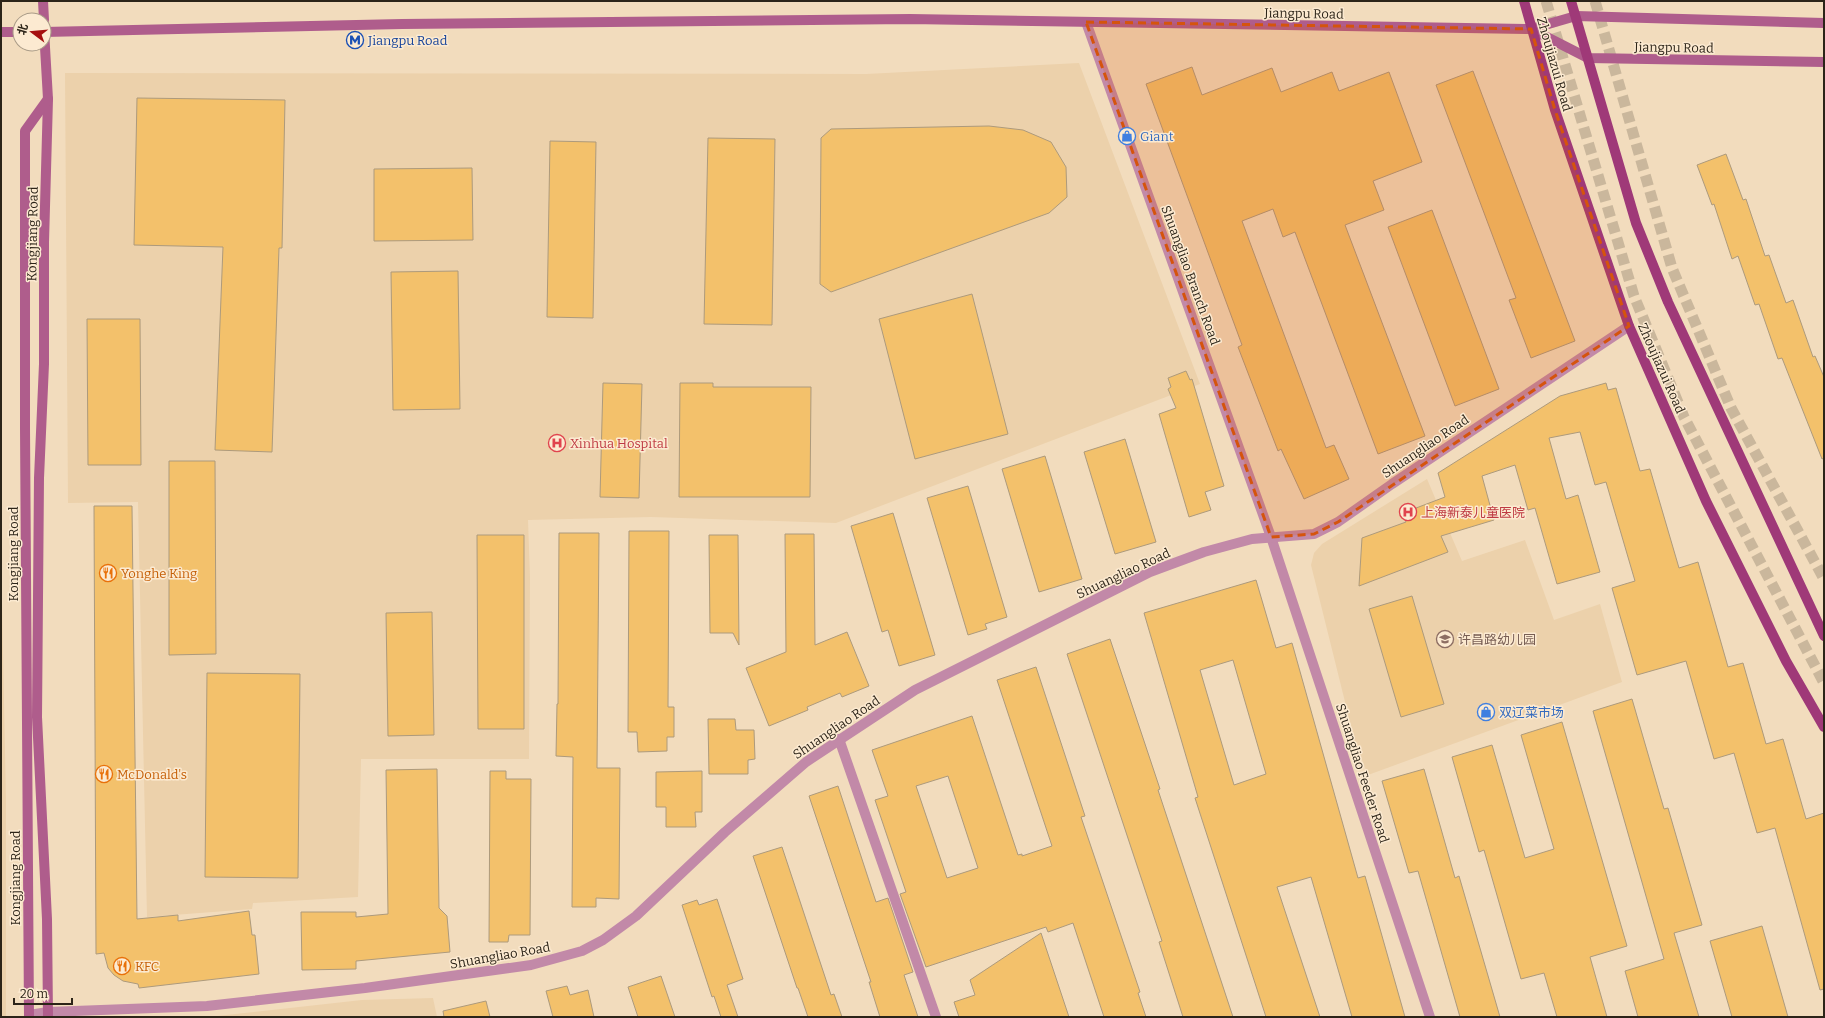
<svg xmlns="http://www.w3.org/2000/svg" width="1825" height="1018" viewBox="0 0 1825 1018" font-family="Bitter,'Noto Sans SC',serif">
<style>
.built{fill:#ecd1ab}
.building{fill:#f3c16b;stroke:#ad9a7c;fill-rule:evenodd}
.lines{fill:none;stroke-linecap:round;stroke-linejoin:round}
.trunk-tunnel{stroke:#cab79c;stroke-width:11;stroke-dasharray:11 5.5;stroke-linecap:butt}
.minor{stroke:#c289a8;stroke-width:10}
.secondary{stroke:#af5d8c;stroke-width:10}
.primary{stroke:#9f3978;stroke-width:10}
.marked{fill:#d5540d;fill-opacity:0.2;stroke:#d5540d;stroke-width:3;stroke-dasharray:8 5;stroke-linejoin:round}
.labels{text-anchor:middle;stroke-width:3;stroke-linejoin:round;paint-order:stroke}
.street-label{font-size:13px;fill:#2c2418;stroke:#fcead1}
.transit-label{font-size:13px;fill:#164399;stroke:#fcead1;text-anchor:start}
.shop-label{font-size:13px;fill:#366cbe;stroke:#fcead1;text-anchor:start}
.health-label{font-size:13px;fill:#be3a42;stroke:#fcead1;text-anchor:start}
.food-label{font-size:13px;fill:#c56008;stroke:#fcead1;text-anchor:start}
.education-label{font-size:13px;fill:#785e54;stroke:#fcead1;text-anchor:start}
</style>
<rect width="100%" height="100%" fill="#f2dcbd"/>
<g class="built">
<polygon points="1079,63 1200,384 836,523 651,517 528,520 530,577 529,759 361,759 358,897 253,903 252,909 147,917 138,502 68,503 65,73 866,74"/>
<polygon points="1427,479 1462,561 1525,540 1554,620 1600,604 1622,682 1368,775 1355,742 1311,565 1314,553 1322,544"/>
<polygon points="1,552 6,801 6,1017 1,1017"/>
<polygon points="433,998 437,1017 208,1017 362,1000"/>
</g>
<g class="building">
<polygon points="1192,67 1202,95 1272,68 1281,92 1332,72 1339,91 1389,72 1422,162 1373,181 1384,210 1345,225 1425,436 1378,454 1295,232 1283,237 1273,209 1242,221 1326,448 1334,445 1349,479 1304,499 1281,449 1278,451 1238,347 1242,345 1146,84"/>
<polygon points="1473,71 1575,341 1531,358 1509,300 1516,298 1436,85"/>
<polygon points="137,98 285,100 282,248 279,248 272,452 215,450 223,247 134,245"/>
<polygon points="989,126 1023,130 1051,142 1066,167 1067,197 1049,213 831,292 820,284 821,138 831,129"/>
<polygon points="708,138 775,139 772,325 704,324"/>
<polygon points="550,141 596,142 593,318 547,317"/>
<polygon points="1726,154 1743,200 1746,199 1765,256 1769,255 1786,303 1793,300 1813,357 1815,356 1824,377 1824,458 1822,459 1782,358 1778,359 1759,304 1755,305 1738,256 1732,259 1714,204 1712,205 1697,165"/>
<polygon points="472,168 473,240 374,241 374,169"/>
<polygon points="1432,210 1499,389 1455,406 1388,227"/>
<polygon points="458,271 460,409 393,410 391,272"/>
<polygon points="972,294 1008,434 915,459 879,319"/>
<polygon points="87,319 140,319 141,465 88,465"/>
<polygon points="1186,371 1190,380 1192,379 1224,486 1205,492 1211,510 1189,517 1159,414 1176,408 1168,389 1171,387 1168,378"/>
<polygon points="603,383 642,384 639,498 600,497"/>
<polygon points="680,383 713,383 713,387 811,387 810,497 679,497"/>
<polygon points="1606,383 1608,390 1616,388 1640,471 1650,469 1679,568 1698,562 1728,667 1743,663 1766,744 1783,739 1806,819 1824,813 1824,989 1820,990 1775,828 1757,833 1734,753 1714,759 1686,661 1637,675 1612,588 1635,581 1606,482 1595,485 1580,432 1549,438 1566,499 1578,495 1600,572 1557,584 1535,508 1528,510 1515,465 1482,476 1494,520 1441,536 1448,552 1359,586 1362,538 1406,522 1403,513 1445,497 1438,473 1560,396"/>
<polygon points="1125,439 1156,542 1115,554 1084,452"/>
<polygon points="1045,456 1082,579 1039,592 1002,469"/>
<polygon points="169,461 215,461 216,654 169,655"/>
<polygon points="968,486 1007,617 985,624 987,629 968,635 927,498"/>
<polygon points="94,506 132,506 137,919 178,915 178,921 249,911 252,935 255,935 259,974 139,988 138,984 123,981 114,975 108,968 104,953 96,954"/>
<polygon points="893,513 935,655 899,666 888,630 882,632 851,526"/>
<polygon points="629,531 669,531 668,707 674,707 674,737 667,737 667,751 638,752 637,732 628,732"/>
<polygon points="559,533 599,533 597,768 620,768 619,899 596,898 596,907 572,907 573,757 556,756 557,704 558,704"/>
<polygon points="785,534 814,534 815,645 847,632 869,686 842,697 840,693 807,707 808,710 769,726 746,668 786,652"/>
<polygon points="477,535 524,535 524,729 478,729"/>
<polygon points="709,535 738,535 739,645 733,633 710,633"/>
<path d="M1256,580l20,68 16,-5 66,235 7,-2 40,141h-53l-41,-140 -34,10 43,130h-54l-71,-219 3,-1 -54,-184zM1233,660l33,114 -32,11 -34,-115z"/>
<polygon points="1412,596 1444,704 1401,717 1369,609"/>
<polygon points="432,612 434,735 388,736 386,613"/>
<polygon points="1110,639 1160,789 1158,790 1233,1017 1183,1017 1159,942 1162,941 1067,654"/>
<path d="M1036,667l49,149 -4,1 59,175 -2,1 8,24h-42l-31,-94 -25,9 -2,-5 -120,40 -26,-73 6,-2 -31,-92 13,-4 -16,-46 100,-34 46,139 4,-1v2l30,-10 -55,-166zM948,776l30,92 -31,10 -31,-92z"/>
<polygon points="207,673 300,674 298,878 205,877"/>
<polygon points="1632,699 1664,809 1668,808 1702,925 1674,933 1699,1017 1638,1017 1625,971 1664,959 1593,711"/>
<polygon points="708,719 735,719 736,730 754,730 755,759 748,760 748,774 709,774"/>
<polygon points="1562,722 1627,946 1590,957 1607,1017 1557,1017 1544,973 1521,979 1484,850 1479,852 1452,757 1492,745 1525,858 1554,849 1521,735"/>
<polygon points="437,769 439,908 447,916 450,952 356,961 356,969 302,970 301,912 356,912 356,917 388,914 386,770"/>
<polygon points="1424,769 1455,878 1459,876 1500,1017 1460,1017 1418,871 1409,873 1382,781"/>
<polygon points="490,771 506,771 506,779 531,779 530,935 509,935 508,942 489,942"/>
<polygon points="702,771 702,812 695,812 696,827 666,827 666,807 656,807 656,772"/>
<polygon points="838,786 876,902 888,898 913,972 904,975 918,1017 880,1017 869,982 871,982 809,796"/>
<polygon points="782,847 831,995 834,994 842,1017 808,1017 798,988 797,988 753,856"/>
<polygon points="717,899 743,979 727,985 738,1017 721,1017 714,996 712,997 682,905 697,900 699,905"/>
<polygon points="1762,926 1788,1017 1732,1017 1710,941"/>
<polygon points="1041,933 1069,1017 959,1017 954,1002 975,995 970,980"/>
<polygon points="661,976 675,1017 638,1017 628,987"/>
<polygon points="567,986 570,995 588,990 594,1017 553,1017 546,991"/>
<polygon points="486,1001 490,1017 444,1017 443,1011"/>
</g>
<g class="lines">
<g class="trunk-tunnel">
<polyline points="1546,1 1634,296 1684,417 1824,683"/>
<polyline points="1595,1 1672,268 1731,408 1824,579"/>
</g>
<g class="minor">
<polyline points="1086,22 1271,537 1430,1017"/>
<polyline points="839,739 936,1017"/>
<polyline points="29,1015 48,1012 207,1006 365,988 531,965 582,951 603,940 636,916 725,832 806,762 915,690 1150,572 1204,552 1252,539 1314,534 1338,522 1392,484 1629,326"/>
</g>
<g class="secondary">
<polyline points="43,1 44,20"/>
<polyline points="1531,29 1588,58 1824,62"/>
<polyline points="44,30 48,99 44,242 44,364 39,478 37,717 47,919 48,1017"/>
<polyline points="1,32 20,32"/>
<polyline points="44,32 402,24 910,19 1531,29 1576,16 1824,23"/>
<polyline points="29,1017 25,428 25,131 48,99"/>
</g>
<g class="primary">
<polyline points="1524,1 1555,110 1629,326 1706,501 1786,661 1824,727"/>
<polyline points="1571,1 1636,223 1668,302 1824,636"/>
</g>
</g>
<path class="marked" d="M1086,22l445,7 24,81 74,216 -291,196 -24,12 -43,3z"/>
<defs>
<g id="metro-ring" transform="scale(0.9)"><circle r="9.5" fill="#fcead1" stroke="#1a4fb4" stroke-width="1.5"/><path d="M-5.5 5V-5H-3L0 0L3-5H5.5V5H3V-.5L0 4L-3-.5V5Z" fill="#1a4fb4"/></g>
<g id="shop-ring" transform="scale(0.9)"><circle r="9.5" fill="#fcead1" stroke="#3f7fe0" stroke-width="1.5"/><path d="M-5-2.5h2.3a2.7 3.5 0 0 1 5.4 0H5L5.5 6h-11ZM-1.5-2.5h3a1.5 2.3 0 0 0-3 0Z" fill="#3f7fe0"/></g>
<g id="hospital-ring" transform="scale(0.9)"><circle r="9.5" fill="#fcead1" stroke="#e0444e" stroke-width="1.5"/><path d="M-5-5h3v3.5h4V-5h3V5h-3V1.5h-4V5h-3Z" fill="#e0444e"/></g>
<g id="restaurant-ring" transform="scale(0.9)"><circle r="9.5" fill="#fcead1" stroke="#e8710a" stroke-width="1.5"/><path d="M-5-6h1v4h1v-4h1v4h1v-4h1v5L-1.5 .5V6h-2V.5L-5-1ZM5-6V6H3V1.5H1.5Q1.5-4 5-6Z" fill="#e8710a"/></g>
<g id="school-ring" transform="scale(0.9)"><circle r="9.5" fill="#fcead1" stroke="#8d6e63" stroke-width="1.5"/><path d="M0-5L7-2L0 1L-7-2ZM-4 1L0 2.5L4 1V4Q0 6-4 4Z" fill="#8d6e63"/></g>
</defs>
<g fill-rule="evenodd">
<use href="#metro-ring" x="355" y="40"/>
<use href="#shop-ring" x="1127" y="136"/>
<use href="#hospital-ring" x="557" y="443"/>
<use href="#hospital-ring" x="1408" y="512"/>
<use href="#restaurant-ring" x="108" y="573"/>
<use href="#school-ring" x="1445" y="639"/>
<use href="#shop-ring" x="1486" y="712"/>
<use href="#restaurant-ring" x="104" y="774"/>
<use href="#restaurant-ring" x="122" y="966"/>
</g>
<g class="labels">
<g class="street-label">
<text transform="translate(1304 13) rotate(1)" y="5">Jiangpu Road</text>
<text transform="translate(1674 47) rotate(1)" y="5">Jiangpu Road</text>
<text transform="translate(1555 64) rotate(74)" y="5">Zhoujiazui Road</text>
<text transform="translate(32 234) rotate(-89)" y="5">Kongjiang Road</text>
<text transform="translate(1191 275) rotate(70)" y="5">Shuangliao Branch Road</text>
<text transform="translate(1662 368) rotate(66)" y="5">Zhoujiazui Road</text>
<text transform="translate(1425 446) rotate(-34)" y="5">Shuangliao Road</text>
<text transform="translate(13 554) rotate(-90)" y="5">Kongjiang Road</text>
<text transform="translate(1123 573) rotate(-25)" y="5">Shuangliao Road</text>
<text transform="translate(836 727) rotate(-34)" y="5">Shuangliao Road</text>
<text transform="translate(1363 773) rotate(72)" y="5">Shuangliao Feeder Road</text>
<text transform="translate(15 878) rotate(-90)" y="5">Kongjiang Road</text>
<text transform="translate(500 955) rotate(-10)" y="5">Shuangliao Road</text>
</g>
<g class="transit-label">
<text x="368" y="45">Jiangpu Road</text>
</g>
<g class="shop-label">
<text x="1140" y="141">Giant</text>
<text x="1499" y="717">双辽菜市场</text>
</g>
<g class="health-label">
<text x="570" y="448">Xinhua Hospital</text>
<text x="1421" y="517">上海新泰儿童医院</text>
</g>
<g class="food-label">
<text x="121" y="578">Yonghe King</text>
<text x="117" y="779">McDonald's</text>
<text x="135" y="971">KFC</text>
</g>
<g class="education-label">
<text x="1458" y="644">许昌路幼儿园</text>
</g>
</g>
<rect width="1825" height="1018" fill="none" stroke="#2c2418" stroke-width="4"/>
<g transform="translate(32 32) rotate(286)"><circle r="19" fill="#fcead1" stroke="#a99b87"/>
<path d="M0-3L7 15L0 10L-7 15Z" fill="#a50f0f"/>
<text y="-6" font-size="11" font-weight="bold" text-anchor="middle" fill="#2c2418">北</text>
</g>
<path d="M14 998v6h58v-6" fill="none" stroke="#2c2418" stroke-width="2"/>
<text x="20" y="998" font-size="12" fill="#2c2418" stroke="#fcead1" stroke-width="3" paint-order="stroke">20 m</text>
</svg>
